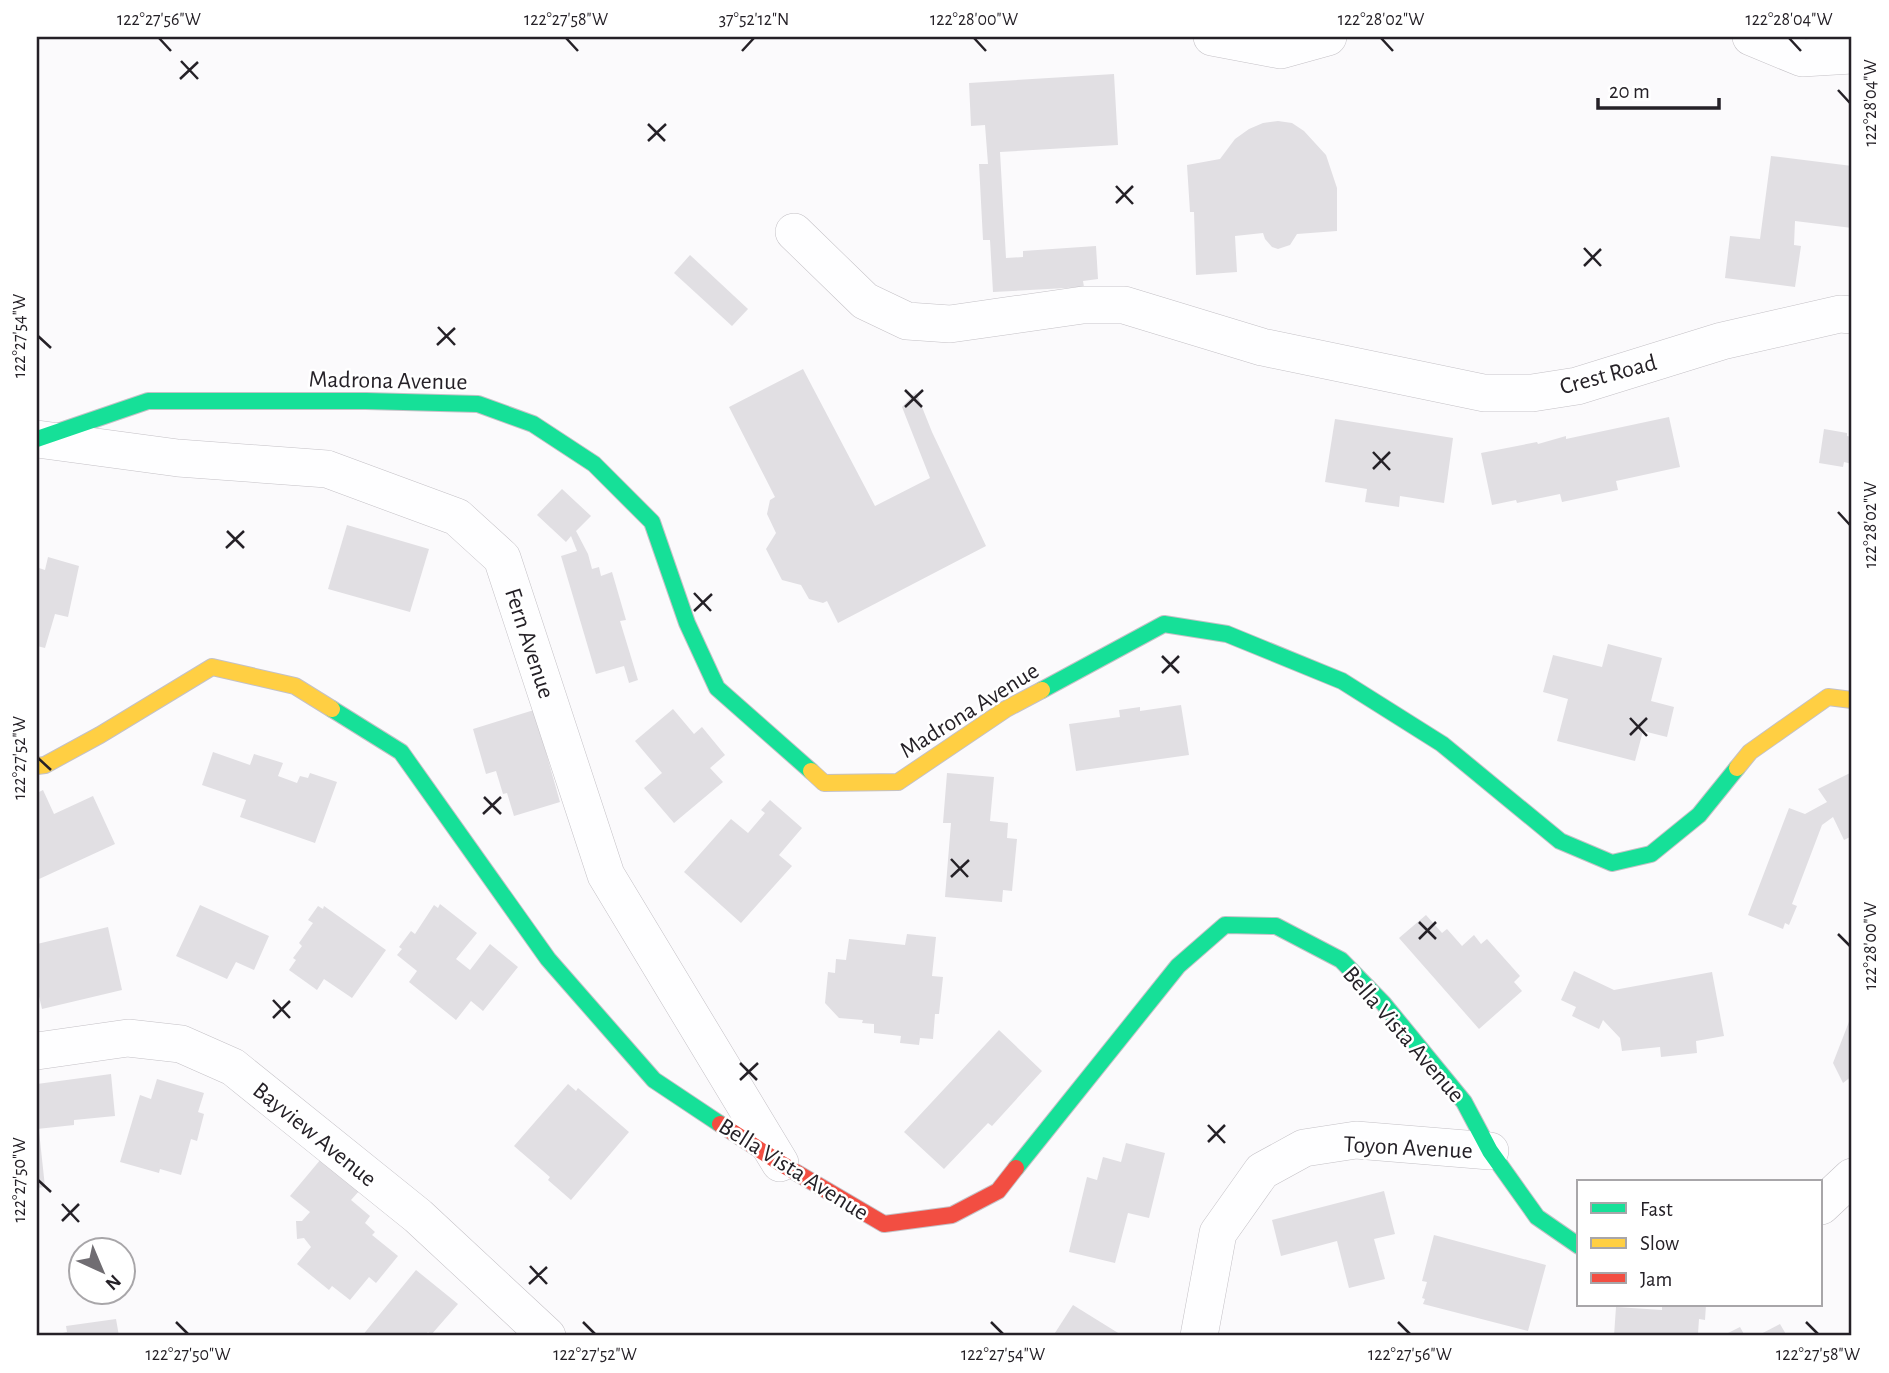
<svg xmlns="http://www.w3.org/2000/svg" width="1889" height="1373" viewBox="0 0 1889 1373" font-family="'Alegreya Sans',sans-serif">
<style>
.building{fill:#e1dfe3}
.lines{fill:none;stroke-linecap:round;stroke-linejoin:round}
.street-casing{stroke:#c4c1c6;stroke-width:38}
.fast-casing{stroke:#c4c1c6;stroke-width:18}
.slow-casing{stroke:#c4c1c6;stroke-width:18}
.jam-casing{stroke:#c4c1c6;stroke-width:18}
.street{stroke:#fefeff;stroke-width:37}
.fast{stroke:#16e098;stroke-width:16}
.slow{stroke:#ffcf43;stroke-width:16}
.jam{stroke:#f24e42;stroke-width:16}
.ticks{fill:none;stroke:#252127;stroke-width:2.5}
.labels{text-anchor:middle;stroke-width:5;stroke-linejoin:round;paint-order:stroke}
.street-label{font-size:24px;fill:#252127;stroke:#fff}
.neatline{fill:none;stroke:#252127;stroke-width:2.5}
.ticks-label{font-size:18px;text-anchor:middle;fill:#252127}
</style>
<rect width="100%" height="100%" fill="#fbfafc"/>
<g class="building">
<polygon points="1114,74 1118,145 1000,152 1006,258 1023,257 1023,251 1096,246 1098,279 1083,281 1084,287 993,292 990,240 983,240 979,164 988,164 985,125 971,126 969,83"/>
<polygon points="1278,121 1292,123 1304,131 1326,155 1337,188 1337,231 1297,234 1290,245 1278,249 1272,247 1265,239 1263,233 1235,236 1237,272 1196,275 1194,212 1190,212 1187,165 1220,159 1235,139 1249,129 1263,123"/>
<polygon points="1771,156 1852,166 1852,228 1795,221 1794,245 1801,246 1795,287 1725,278 1730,236 1760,239"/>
<polygon points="690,255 748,309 732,326 674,273"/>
<polygon points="803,369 875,506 930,478 902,407 916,392 932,432 986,546 838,623 827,601 823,603 809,599 801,585 782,580 766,549 776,533 767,514 770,500 775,497 729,407"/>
<polygon points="1669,417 1680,467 1616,481 1618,490 1562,502 1560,494 1517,503 1516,500 1492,505 1481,453 1537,442 1538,444 1566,436 1566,439"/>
<polygon points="1335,419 1453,438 1444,503 1400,496 1399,507 1365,502 1367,489 1325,482"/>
<polygon points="1824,429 1847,433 1847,436 1852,437 1852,464 1844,462 1843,467 1819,463"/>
<polygon points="562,489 591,516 576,531 588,554 592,569 599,567 601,576 612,572 626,620 620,621 638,680 629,683 624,666 596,674 561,556 577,551 571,536 566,542 537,515"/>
<polygon points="347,525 429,549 410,612 328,589"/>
<polygon points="48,557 79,566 68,617 55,614 45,648 37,646 37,572 39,568 45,570"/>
<polygon points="1608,644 1662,658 1651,701 1674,707 1667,737 1643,731 1635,761 1557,741 1568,699 1543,692 1553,655 1602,667"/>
<polygon points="1181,705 1189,755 1076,771 1069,724 1120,717 1119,710 1140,707 1140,711"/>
<polygon points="673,709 694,734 702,727 725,755 710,768 723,782 674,823 644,788 662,773 635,741"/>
<polygon points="534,710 560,802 514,816 507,793 503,794 496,771 486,774 473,729"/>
<polygon points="213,752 250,765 254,754 283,763 278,776 297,783 300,776 308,778 310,773 337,782 315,843 240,817 246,800 202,785"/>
<polygon points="1852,772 1852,836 1844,840 1833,817 1822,825 1792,904 1797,906 1789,925 1785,923 1783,929 1748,915 1789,808 1805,814 1827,802 1818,789"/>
<polygon points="947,773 994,777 990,821 1008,823 1007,838 1017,839 1012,891 1003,890 1002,902 945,897 951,823 943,823"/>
<polygon points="43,790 54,814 93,796 115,844 37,880 37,793"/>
<polygon points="770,800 802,828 779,855 792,866 741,923 684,872 731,819 748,833 765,813 761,810"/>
<polygon points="440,904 477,933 456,959 470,970 490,944 518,967 483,1011 471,1001 456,1020 409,982 417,971 397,955 402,949 399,947 411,931 415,934 434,905 438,908"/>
<polygon points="200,905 269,936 254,970 236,962 227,979 176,956"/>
<polygon points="318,906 323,909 324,906 386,950 352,998 324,979 317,990 289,970 296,960 293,958 302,946 299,943 313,923 308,920"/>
<polygon points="1426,915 1442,933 1447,929 1462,946 1474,935 1481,944 1487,939 1520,976 1514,982 1522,991 1479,1029 1399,938"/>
<polygon points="108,927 122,990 42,1009 37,988 37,944"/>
<polygon points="907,934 936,937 932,976 943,977 939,1014 935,1014 933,1039 920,1038 919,1045 900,1043 901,1036 874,1033 874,1024 862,1023 863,1020 839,1018 825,1003 828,972 835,973 836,959 846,960 849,939 905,945"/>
<polygon points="1574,971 1614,990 1712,972 1724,1036 1696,1041 1697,1053 1661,1057 1660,1047 1622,1051 1620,1038 1603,1020 1599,1029 1572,1016 1576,1007 1561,1000"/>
<polygon points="1852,1014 1852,1076 1843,1083 1833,1063"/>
<polygon points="999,1030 1042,1071 992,1126 988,1123 944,1169 904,1132"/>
<polygon points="111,1074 115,1116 74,1120 74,1125 37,1129 37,1084"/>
<polygon points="157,1079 204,1093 198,1112 204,1114 197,1141 191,1139 181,1175 160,1169 159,1173 120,1162 140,1095 151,1099"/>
<polygon points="568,1084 576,1091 578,1088 629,1132 571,1200 548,1180 550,1177 514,1146"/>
<polygon points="37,1131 39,1131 45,1187 37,1188"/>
<polygon points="1126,1143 1165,1153 1149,1218 1128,1213 1115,1263 1069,1252 1087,1177 1097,1180 1103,1157 1121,1162"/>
<polygon points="321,1159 360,1190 351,1200 370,1216 365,1223 375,1232 372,1235 398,1256 376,1283 369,1277 350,1300 332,1286 329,1290 297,1264 311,1247 304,1238 297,1239 296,1221 302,1221 310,1212 290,1196"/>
<polygon points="1384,1191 1395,1234 1374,1239 1385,1279 1349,1288 1337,1241 1281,1256 1272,1220"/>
<polygon points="1434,1235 1546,1265 1528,1331 1423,1304 1425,1299 1422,1298 1427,1282 1422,1281"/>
<polygon points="416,1270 458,1304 431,1335 428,1332 424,1336 362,1336"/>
<polygon points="1073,1305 1123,1336 1053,1336"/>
<polygon points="1662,1305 1706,1305 1705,1320 1699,1319 1698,1334 1692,1333 1692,1336 1614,1336 1616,1307 1662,1310"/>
<polygon points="116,1319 119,1336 50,1336 67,1332 66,1326"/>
<polygon points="1780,1324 1787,1336 1757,1336"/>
<polygon points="1740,1327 1745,1336 1722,1336"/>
</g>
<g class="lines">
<g class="street-casing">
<g id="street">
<polyline points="1212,37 1281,50 1328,37"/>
<polyline points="1751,37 1802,58 1852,55"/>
<polyline points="794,232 865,301 907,321 950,324 1083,305 1124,305 1262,347 1484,393 1532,393 1577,386 1722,341 1840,314 1852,315"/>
<polyline points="37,439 178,458 327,469 457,517 502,558 606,875 780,1163"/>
<polyline points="37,1051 128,1038 181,1044 233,1067 418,1216 547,1336"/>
<polyline points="1821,1206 1852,1177"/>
<polyline points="1199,1336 1218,1233 1262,1171 1304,1148 1356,1140 1490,1151"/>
</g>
</g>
<g class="fast-casing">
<g id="fast">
<polyline points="37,439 148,401 366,401 478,404 533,424 594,464 652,522 687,623 717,688 811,771"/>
<polyline points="1042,690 1164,624 1227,634 1342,681 1442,744 1560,841 1612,863 1651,854 1699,815 1737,768"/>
<polyline points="332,709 401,752 548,959 654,1080 720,1124"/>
<polyline points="1016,1168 1178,966 1225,925 1276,926 1341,960 1383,1003 1464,1102 1490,1151 1537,1217 1579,1246"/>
</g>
</g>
<g class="slow-casing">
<g id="slow">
<polyline points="37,766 45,765 100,735 212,667 295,686 332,709"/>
<polyline points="1737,768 1750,752 1828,697 1852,700"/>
<polyline points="811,771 824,783 898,782 1006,709 1042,690"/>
</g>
</g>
<g class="jam-casing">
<polyline id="jam" points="720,1124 780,1163 884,1224 952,1215 998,1191 1016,1168"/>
</g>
<use href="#street" class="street"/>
<use href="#fast" class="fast"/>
<use href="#slow" class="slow"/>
<use href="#jam" class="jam"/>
</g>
<path class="ticks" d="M159,38l12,13M566,38l12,13M974,38l12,13M1381,38l12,13M1789,38l12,13M742,51l12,-13M181,61l17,18M180,79l18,-17M1838,90l12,13M648,124l17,17M648,141l18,-17M1116,186l17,18M1116,203l17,-17M1584,248l17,18M1584,266l17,-17M438,327l17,18M38,336l13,12M437,345l18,-17M905,390l17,17M905,407l18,-17M1373,452l17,18M1373,469l17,-17M1838,512l12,13M227,531l17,17M226,548l18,-17M694,593l17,18M694,611l18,-17M1162,656l17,17M1162,673l17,-17M1630,718l17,18M1630,735l17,-17M38,758l13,12M484,797l17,17M483,814l18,-17M951,859l17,18M951,877l18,-17M1419,922l17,17M1838,934l12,12M1419,939l17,-17M273,1000l17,18M273,1018l17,-17M740,1063l17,17M740,1080l18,-17M1208,1125l17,18M1208,1142l17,-17M38,1180l13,12M62,1204l17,18M62,1221l17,-17M530,1266l17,18M529,1284l18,-17M176,1322l12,12M583,1322l12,12M991,1322l12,12M1398,1322l12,12M1806,1322l12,12"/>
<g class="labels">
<g class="street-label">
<text transform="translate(1608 374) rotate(-15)" y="8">Crest Road</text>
<text transform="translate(388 380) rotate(1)" y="8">Madrona Avenue</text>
<text transform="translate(530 643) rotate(72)" y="8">Fern Avenue</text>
<text transform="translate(969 710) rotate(-32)" y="8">Madrona Avenue</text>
<text transform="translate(1404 1034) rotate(49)" y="8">Bella Vista Avenue</text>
<text transform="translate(315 1134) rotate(39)" y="8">Bayview Avenue</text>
<text transform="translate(1408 1147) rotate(3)" y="8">Toyon Avenue</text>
<text transform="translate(794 1169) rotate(32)" y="8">Bella Vista Avenue</text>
</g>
</g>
<rect width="1889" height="1373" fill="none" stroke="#ffffff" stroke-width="77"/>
<rect x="1577" y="1180" width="245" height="126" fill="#ffffff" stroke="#a8a6a9" stroke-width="2"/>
<rect x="1591" y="1203" width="35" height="10" fill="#16e098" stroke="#a8a6a9" stroke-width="2"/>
<text x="1640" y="1216" font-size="21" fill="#252127">Fast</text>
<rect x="1591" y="1238" width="35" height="10" fill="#ffcf43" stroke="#a8a6a9" stroke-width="2"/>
<text x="1640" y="1250" font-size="21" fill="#252127">Slow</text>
<rect x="1591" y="1273" width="35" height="10" fill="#f24e42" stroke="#a8a6a9" stroke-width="2"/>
<text x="1640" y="1286" font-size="21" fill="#252127">Jam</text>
<g transform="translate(102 1271) rotate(136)"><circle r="33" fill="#ffffff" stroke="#a8a6a9" stroke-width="2"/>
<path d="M0-5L12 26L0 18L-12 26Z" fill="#706d72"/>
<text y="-10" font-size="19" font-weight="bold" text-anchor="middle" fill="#252127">N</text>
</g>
<path d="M1598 98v10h121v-10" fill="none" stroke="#252127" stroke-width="3.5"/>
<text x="1609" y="98" font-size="21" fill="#252127" stroke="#ffffff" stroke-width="5" paint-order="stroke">20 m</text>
<rect x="38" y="38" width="1812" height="1296" class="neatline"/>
<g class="ticks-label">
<text x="159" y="25">122°27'56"W</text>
<text x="566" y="25">122°27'58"W</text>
<text x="754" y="25">37°52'12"N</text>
<text x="974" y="25">122°28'00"W</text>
<text x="1381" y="25">122°28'02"W</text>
<text x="1789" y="25">122°28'04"W</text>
<text transform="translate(1870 103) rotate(-90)" y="6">122°28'04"W</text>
<text transform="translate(19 336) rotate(-90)" y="6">122°27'54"W</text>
<text transform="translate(1870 525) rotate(-90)" y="6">122°28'02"W</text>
<text transform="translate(19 758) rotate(-90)" y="6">122°27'52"W</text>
<text transform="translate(1870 946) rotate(-90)" y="6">122°28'00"W</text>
<text transform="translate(19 1180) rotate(-90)" y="6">122°27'50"W</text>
<text x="188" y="1360">122°27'50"W</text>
<text x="595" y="1360">122°27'52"W</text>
<text x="1003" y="1360">122°27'54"W</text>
<text x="1410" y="1360">122°27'56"W</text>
<text x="1818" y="1360">122°27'58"W</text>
</g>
</svg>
